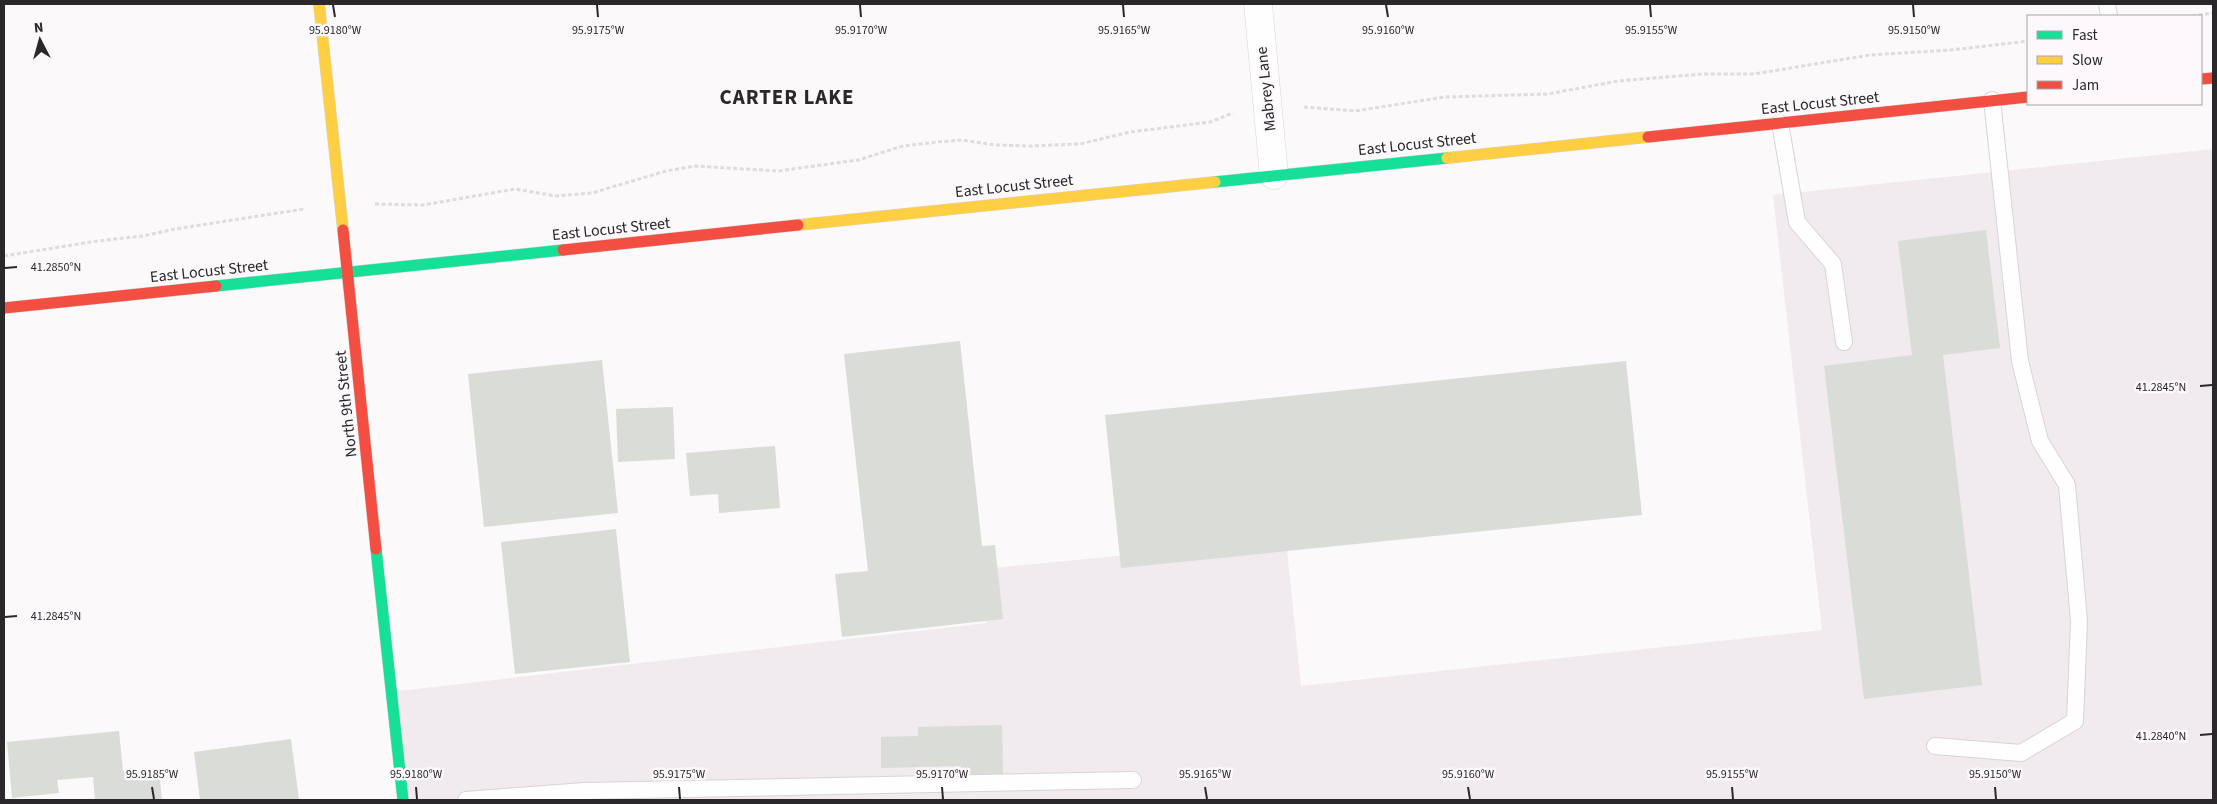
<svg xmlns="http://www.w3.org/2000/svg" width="2217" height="804" viewBox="0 0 2217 804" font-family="'Source Sans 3',sans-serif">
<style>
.built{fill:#f1eaef}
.building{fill:#d9dcd7}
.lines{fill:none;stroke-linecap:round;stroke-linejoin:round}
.lane-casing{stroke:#d7d5d6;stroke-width:18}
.street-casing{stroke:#d7d5d6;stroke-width:29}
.fast-casing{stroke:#d7d5d6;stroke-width:12}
.slow-casing{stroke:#d7d5d6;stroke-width:12}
.jam-casing{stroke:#d7d5d6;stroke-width:12}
.path{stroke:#ddd;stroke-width:3;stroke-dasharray:4 2.5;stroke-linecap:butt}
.lane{stroke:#fefefe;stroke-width:16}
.street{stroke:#fefefe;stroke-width:28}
.fast{stroke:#16e098;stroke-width:11}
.slow{stroke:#ffcf43;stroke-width:11}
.jam{stroke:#f24e42;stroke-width:11}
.ticks{fill:none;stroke:#2a282a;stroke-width:2}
.labels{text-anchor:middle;stroke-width:5;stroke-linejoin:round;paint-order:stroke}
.street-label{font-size:16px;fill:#2a282a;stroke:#fcf8fb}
.district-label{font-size:21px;font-weight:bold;letter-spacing:1px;fill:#2a282a;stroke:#fcf8fb}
.ticks-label{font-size:12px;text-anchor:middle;fill:#2a282a;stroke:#fcf8fb;stroke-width:5;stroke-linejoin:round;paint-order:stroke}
</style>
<rect width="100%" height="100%" fill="#fbf9fa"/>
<polygon class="built" points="2213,149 2213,800 403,800 390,692 987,623 982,569 1286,540 1301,686 1822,630 1773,195"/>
<g class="building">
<polygon points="1986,230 2000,348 1943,355 1982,685 1864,699 1824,366 1912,355 1898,241"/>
<polygon points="960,341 982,546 995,545 1003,619 842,637 835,574 868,571 844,354"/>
<polygon points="602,360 618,513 484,527 468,374"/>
<polygon points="1626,361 1642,515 1121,568 1105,415"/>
<polygon points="673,407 675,459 618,462 616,409"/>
<polygon points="775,446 780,508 719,513 718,494 690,496 686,453"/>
<polygon points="616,529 630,662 515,674 501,542"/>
<polygon points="1002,725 1003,774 961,775 961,766 881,768 881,737 918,736 918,727"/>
<polygon points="119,731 123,771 133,770 133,773 159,770 162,800 95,800 93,777 57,780 59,793 12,798 7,742"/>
<polygon points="291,739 299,800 200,800 194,752"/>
</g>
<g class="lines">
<g class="lane-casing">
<g id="lane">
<polyline points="2107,4 2109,16"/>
<polyline points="1780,123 1797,222 1833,264 1844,342"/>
<polyline points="1935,746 2021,753 2075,721 2079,621 2067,485 2040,441 2020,361 1992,100"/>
<polyline points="466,800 584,791 1133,780"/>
</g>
</g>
<g class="street-casing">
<polyline id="street" points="1258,4 1274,175"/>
</g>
<g class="fast-casing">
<g id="fast">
<polyline points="1215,182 1447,158"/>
<polyline points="216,286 563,250"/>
<polyline points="376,549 403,800"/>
</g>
</g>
<g class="slow-casing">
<g id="slow">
<polyline points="319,4 343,230"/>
<polyline points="1447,158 1648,137"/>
<polyline points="798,225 1215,182"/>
</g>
</g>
<g class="jam-casing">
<g id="jam">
<polyline points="2201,79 2213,78"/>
<polyline points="1648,137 2028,97"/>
<polyline points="343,230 376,549"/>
<polyline points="563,250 798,225"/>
<polyline points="4,308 216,286"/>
</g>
</g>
<g class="path">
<polyline points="2192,16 2213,13"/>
<polyline points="1304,107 1355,111 1445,97 1548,94 1618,81 1703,74 1754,74 1870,55 1951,50 2028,41"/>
<polyline points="375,204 423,205 515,189 556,196 592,193 666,171 695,166 778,171 858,160 903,146 937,142 962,140 996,145 1030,146 1080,144 1130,132 1210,122 1233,113"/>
<polyline points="4,256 97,241 143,236 175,229 304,209"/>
</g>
<use href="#lane" class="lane"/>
<use href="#street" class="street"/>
<use href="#fast" class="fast"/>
<use href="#slow" class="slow"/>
<use href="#jam" class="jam"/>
</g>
<path class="ticks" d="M333,5l2,12M597,5l1,12M860,5l1,12M1123,5l1,12M1386,5l2,12M1650,5l1,12M1913,5l1,12M5,268l12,-1M2200,386l12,-1M5,617l12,-1M2200,735l12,-1M152,787l2,12M416,787l1,12M679,787l1,12M942,787l1,12M1205,787l2,12M1468,787l2,12M1732,787l1,12M1995,787l1,12"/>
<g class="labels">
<g class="street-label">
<text transform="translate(1265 89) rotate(-96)" y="6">Mabrey Lane</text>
<text transform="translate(1820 102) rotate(-6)" y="6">East Locust Street</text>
<text transform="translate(1417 143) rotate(-6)" y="6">East Locust Street</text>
<text transform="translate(1014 185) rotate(-6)" y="6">East Locust Street</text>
<text transform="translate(611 228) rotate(-6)" y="6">East Locust Street</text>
<text transform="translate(209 270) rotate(-6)" y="6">East Locust Street</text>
<text transform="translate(345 404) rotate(-96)" y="6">North 9th Street</text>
</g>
<g class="district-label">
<text x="787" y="104">CARTER LAKE</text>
</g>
</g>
<g class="ticks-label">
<text x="335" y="34">95.9180°W</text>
<text x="598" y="34">95.9175°W</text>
<text x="861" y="34">95.9170°W</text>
<text x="1124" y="34">95.9165°W</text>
<text x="1388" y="34">95.9160°W</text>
<text x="1651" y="34">95.9155°W</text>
<text x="1914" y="34">95.9150°W</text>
<text x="56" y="271">41.2850°N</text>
<text x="2161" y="391">41.2845°N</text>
<text x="56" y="620">41.2845°N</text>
<text x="2161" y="740">41.2840°N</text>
<text x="152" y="778">95.9185°W</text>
<text x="416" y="778">95.9180°W</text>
<text x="679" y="778">95.9175°W</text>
<text x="942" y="778">95.9170°W</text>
<text x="1205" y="778">95.9165°W</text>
<text x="1468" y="778">95.9160°W</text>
<text x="1732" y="778">95.9155°W</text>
<text x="1995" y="778">95.9150°W</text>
</g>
<rect width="2217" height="804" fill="none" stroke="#2a282a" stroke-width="10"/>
<rect x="2027" y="15" width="175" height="90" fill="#fcf8fb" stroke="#a8a5a7"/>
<rect x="2037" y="31" width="25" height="8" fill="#16e098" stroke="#a8a5a7"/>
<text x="2072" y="40" font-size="15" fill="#2a282a">Fast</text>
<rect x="2037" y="56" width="25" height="8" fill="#ffcf43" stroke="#a8a5a7"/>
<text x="2072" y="65" font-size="15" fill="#2a282a">Slow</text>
<rect x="2037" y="81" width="25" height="8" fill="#f24e42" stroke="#a8a5a7"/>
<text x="2072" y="90" font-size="15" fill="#2a282a">Jam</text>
<g transform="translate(40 40) rotate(354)" stroke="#fcf8fb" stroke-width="4" paint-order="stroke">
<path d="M0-4L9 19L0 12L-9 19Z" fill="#2a282a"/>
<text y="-8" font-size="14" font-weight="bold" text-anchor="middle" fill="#2a282a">N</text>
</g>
</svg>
